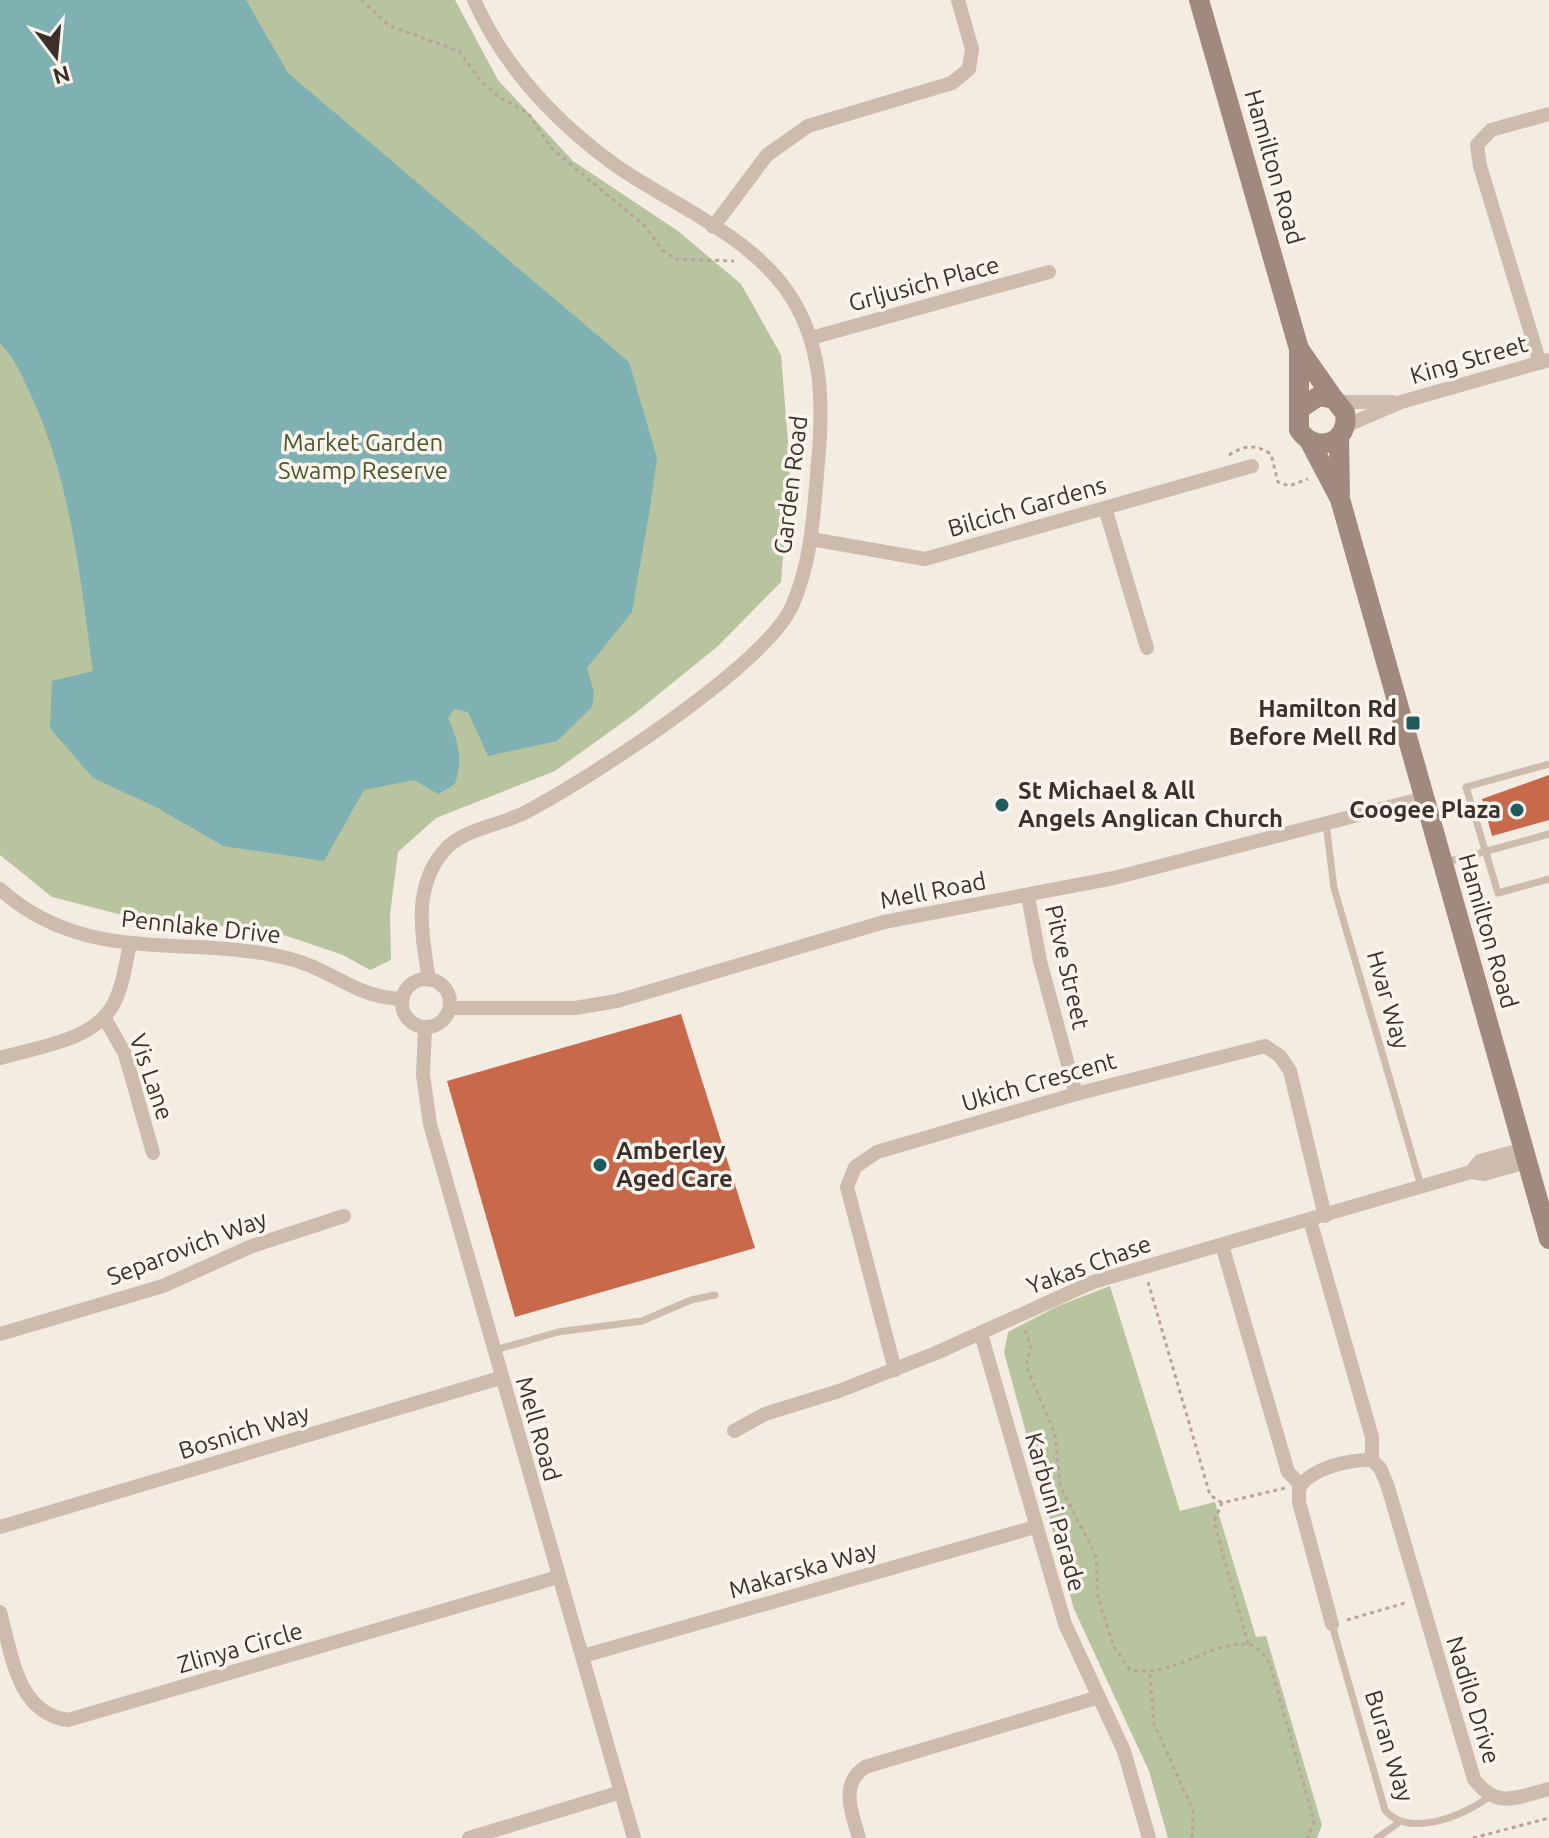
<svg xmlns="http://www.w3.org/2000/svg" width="1549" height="1838" viewBox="0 0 1549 1838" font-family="Ubuntu,sans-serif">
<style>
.green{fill:#b8c4a0}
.water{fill:#7fb0b2}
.building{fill:#c8694b}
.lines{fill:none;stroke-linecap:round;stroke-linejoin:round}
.path{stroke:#b9a596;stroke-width:3;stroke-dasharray:4 4;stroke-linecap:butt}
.lane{stroke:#cdbbac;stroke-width:7}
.street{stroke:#cdbbac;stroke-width:14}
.secondary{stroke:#a18a7d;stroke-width:20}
.poi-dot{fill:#1f5a5e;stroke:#fbf5ee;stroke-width:3}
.labels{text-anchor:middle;stroke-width:7;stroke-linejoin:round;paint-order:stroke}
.street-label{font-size:24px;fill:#3b302b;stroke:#fbf5ee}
.park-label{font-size:24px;fill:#4a5a2e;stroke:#fbf5ee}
.poi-label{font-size:24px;font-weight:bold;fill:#3b302b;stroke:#fbf5ee;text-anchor:end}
</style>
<rect width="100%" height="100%" fill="#f4ebe1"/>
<g class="green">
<polygon points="0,0 455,0 498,80 573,161 678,231 741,284 781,355 790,467 781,582 718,646 633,715 555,771 436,818 398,852 390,914 391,960 370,970 343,955 263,928 154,923 52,897 0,855"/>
<polygon points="1110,1286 1180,1511 1215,1502 1256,1637 1266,1636 1322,1825 1317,1838 1168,1838 1149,1771 1074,1609 1004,1352 1008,1332 1058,1306"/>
</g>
<path class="water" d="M0,0h246l42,73 341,289 28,96 -7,50 -18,104 -45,56 7,24 -2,15 -35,34 -69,15 -20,-44 -14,-3 -6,9c11,25 15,41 7,66l-17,10 -24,-14 -50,10 -40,71 -101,-15 -65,-38 -65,-30 -43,-50 2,-47 41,-10c-13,-93 -22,-190 -62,-276 -9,-19 -16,-37 -31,-52z"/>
<g class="building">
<polygon points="1549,775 1549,820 1492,836 1482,799"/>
<polygon points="681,1014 755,1248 515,1317 447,1081"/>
</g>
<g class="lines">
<g class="path">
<polyline points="361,0 390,26 459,51 480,80 499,97 528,113 552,149 645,226 662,250 676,259 734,261"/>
<path d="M1229,455c16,-10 26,-11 42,-1l7,28 11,4 19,-7"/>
<polyline points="1148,1282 1210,1495 1222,1503"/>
<path d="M1025,1330l6,16 -5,20 29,68 5,52 36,70 2,42 16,49 16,23c44,8 78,-28 117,-26 11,1 17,12 23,20l44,157 -6,17"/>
<polyline points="1347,1620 1405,1603"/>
<polyline points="1248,1644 1214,1522 1222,1503 1285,1488"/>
<polyline points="1150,1674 1154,1724 1193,1810 1192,1838"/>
<polyline points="1473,1838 1549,1818"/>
</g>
<g class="lane">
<polyline points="1549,764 1466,787 1498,893 1549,879"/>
<polyline points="1326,823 1334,888 1421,1186"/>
<polyline points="1443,863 1549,834"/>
<polyline points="495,1350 558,1332 642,1321 691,1300 715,1295"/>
<path d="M1332,1625l53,185c23,28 78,7 105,-14"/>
<polyline points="1377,1838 1397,1824"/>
</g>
<g class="street">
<polyline points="713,227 767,155 808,126 952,83 969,69 972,49 958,0"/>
<polyline points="811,338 1049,272"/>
<polyline points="1540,363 1480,166 1477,145 1491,130 1549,114"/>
<polyline points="1337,402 1393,402"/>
<polyline points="1345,426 1401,402 1549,360"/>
<polyline points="1105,508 1147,648"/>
<polyline points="811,539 925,559 1252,466"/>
<path d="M0,889c88,80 193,43 294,71 40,11 63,38 108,39"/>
<polyline points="1028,896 1040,961 1076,1094"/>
<circle cx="426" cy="1003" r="24"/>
<path d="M429,980c-7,-44 -17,-91 14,-128 19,-24 57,-26 83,-40 61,-32 239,-146 266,-206 20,-45 22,-96 26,-144 5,-53 5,-107 -21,-155 -36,-68 -122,-100 -182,-142 -59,-43 -111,-98 -141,-165"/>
<polyline points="450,1008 575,1008 617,1001 884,922 1114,878 1424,798"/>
<polyline points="104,1017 125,1054 153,1153"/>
<polyline points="425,1028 423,1075 430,1124 634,1838"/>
<path d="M0,1058c37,-11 95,-17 114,-55 9,-18 12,-40 16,-60"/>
<polyline points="1471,1172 1480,1161 1524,1149"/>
<polyline points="1310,1220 1372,1437 1372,1460"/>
<polyline points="1222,1245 1288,1472 1301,1485"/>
<polyline points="0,1334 163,1286 252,1246 344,1216"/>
<polyline points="981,1334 1065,1624 1124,1751 1149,1838"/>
<polyline points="895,1370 847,1187 855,1167 877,1152 1076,1094 1265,1046 1280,1056 1290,1071 1325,1216"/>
<polyline points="734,1431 765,1414 839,1391 936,1353 1093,1282 1471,1172 1484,1174 1527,1162"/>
<polyline points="0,1527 500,1378"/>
<path d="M0,1612c12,43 17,101 68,108l490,-143"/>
<path d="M1332,1624l-33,-122v-14c12,-20 51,-29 73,-28l8,8 7,16 87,295c23,31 43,18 75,10"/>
<polyline points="583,1656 1035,1527"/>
<polyline points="469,1838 621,1792"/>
<path d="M859,1838c-7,-25 -20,-53 6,-71l234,-70"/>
</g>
<g class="secondary">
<path d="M1199,0l100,349v81c17,25 51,13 46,-17l-11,-14 -15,-3 -18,12"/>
<polyline points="1299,349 1334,399"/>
<polyline points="1339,437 1340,495"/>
<polyline points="1310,442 1340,499 1549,1239"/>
</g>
</g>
<g class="poi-dot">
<rect x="1405" y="715" width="16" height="16" rx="4"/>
<circle cx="1002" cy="805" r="8"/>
<circle cx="1517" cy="810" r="8"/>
<circle cx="600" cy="1165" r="8"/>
</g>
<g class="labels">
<g class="street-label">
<text transform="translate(1274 167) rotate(74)" y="8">Hamilton Road</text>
<text transform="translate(924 284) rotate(-15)" y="8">Grljusich Place</text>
<text transform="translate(1469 360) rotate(-16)" y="8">King Street</text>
<text transform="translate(791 485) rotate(-83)" y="8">Garden Road</text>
<text transform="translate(1027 507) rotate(-16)" y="8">Bilcich Gardens</text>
<text transform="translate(933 891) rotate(-11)" y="8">Mell Road</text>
<text transform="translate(201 927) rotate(6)" y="8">Pennlake Drive</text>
<text transform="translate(1488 931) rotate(74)" y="8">Hamilton Road</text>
<text transform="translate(1067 967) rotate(77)" y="8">Pitve Street</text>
<text transform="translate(1388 1000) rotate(74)" y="8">Hvar Way</text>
<text transform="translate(151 1077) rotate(71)" y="8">Vis Lane</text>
<text transform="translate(1039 1082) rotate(-16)" y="8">Ukich Crescent</text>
<text transform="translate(187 1248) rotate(-21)" y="8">Separovich Way</text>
<text transform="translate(1089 1265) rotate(-20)" y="8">Yakas Chase</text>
<text transform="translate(538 1429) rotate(74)" y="8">Mell Road</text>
<text transform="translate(244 1432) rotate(-17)" y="8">Bosnich Way</text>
<text transform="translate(1055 1512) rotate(74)" y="8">Karbuni Parade</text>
<text transform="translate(803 1570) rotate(-16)" y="8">Makarska Way</text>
<text transform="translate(240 1648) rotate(-16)" y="8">Zlinya Circle</text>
<text transform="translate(1473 1700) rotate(73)" y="8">Nadilo Drive</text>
<text transform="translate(1389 1746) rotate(73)" y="8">Buran Way</text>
</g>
<g class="park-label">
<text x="363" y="451">Market Garden<tspan x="363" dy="28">Swamp Reserve</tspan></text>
</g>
<g class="poi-label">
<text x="1397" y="717">Hamilton Rd<tspan x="1397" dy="28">Before Mell Rd</tspan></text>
<text x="1018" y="799" text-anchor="start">St Michael &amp; All<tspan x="1018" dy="28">Angels Anglican Church</tspan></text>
<text x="1501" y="818">Coogee Plaza</text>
<text x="616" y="1159" text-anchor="start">Amberley<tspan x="616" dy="28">Aged Care</tspan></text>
</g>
</g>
<g transform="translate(56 56) rotate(164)" stroke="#fbf5ee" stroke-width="6" paint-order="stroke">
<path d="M0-6L14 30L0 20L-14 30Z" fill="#3b302b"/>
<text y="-12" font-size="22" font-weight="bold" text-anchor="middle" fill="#3b302b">N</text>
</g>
</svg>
